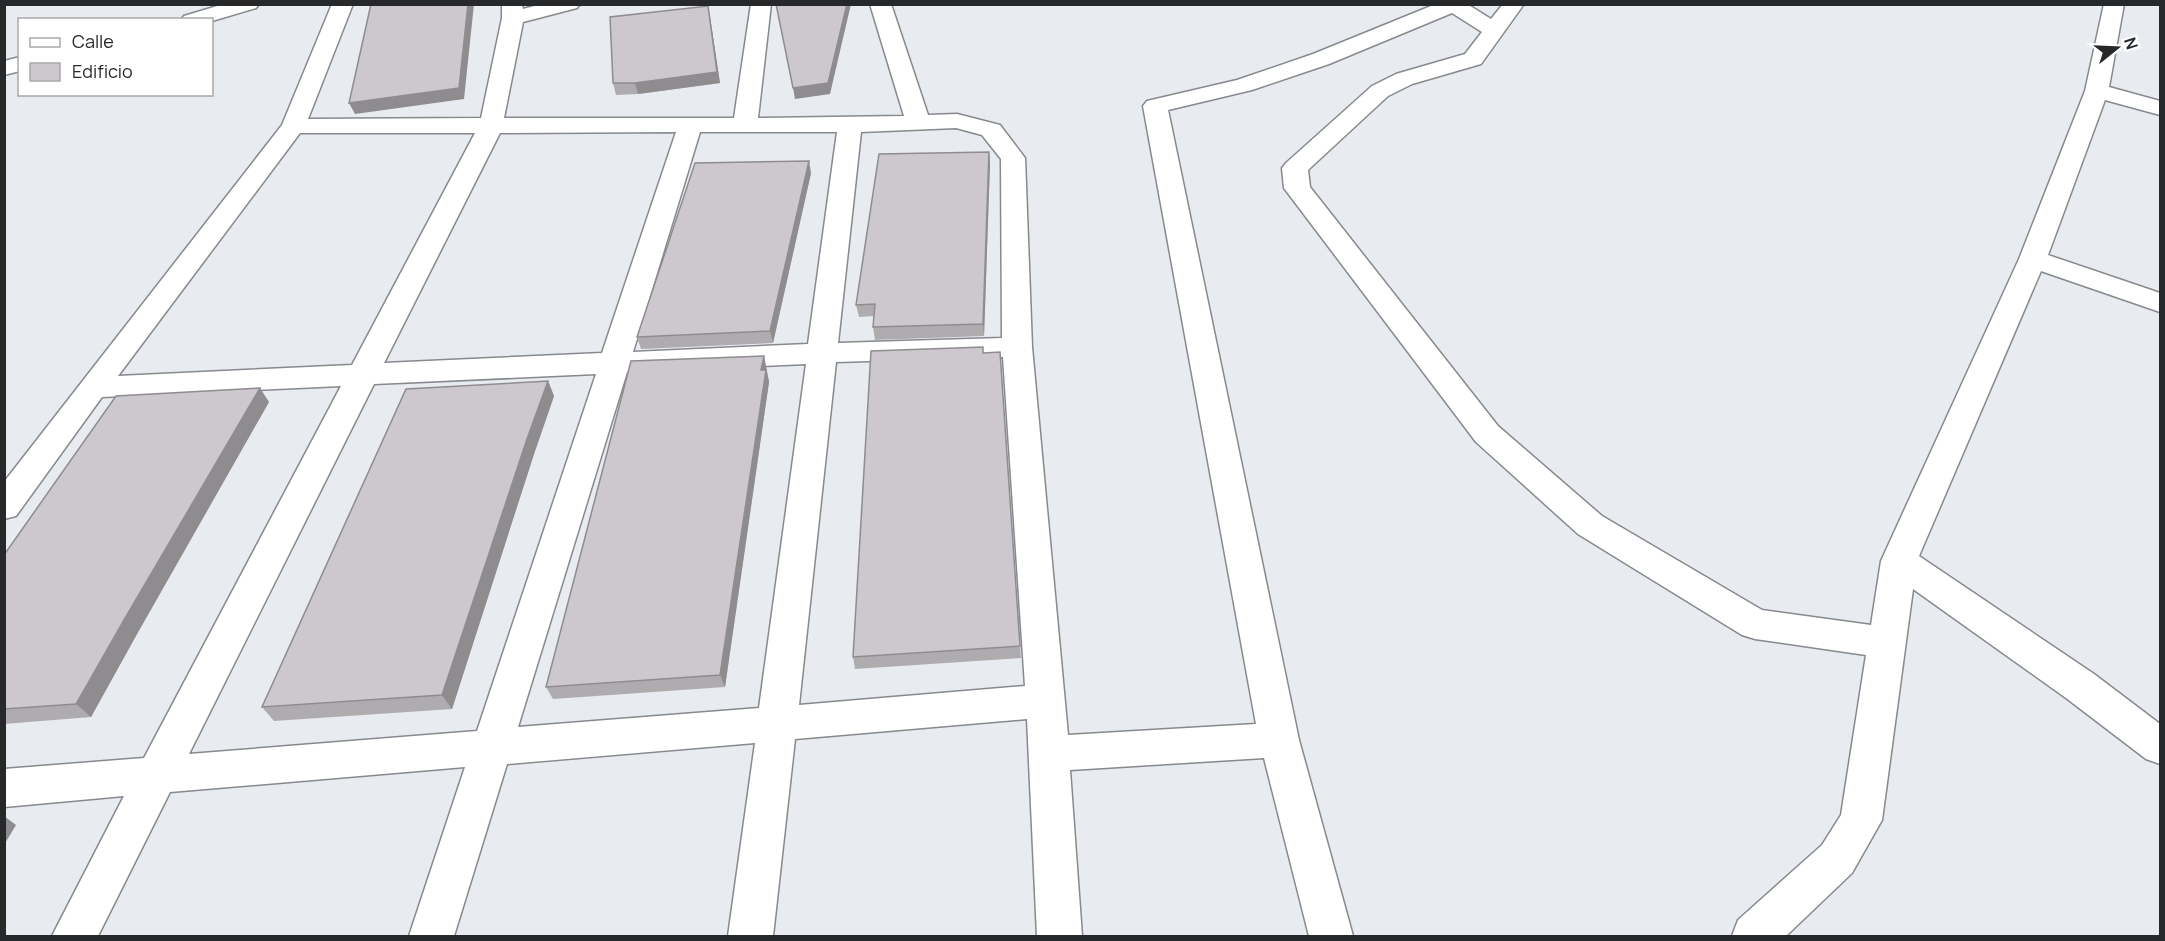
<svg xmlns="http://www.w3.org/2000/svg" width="2165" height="941" viewBox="0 0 2165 941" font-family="Manrope,sans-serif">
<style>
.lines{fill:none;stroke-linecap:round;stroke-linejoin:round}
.street-casing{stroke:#86898d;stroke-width:3}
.street{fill:#fff;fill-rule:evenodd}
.wall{fill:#afacb0}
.shaded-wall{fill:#8f8c90}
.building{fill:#ccc8cd;stroke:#8f8c90;stroke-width:1.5}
</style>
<rect width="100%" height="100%" fill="#e8ebef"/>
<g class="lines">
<g class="street-casing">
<g id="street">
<polygon points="224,4 259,4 256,8 212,21 181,20 184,16"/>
<path d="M332,4h21l-45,115 173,-1 21,-100v-14h20l1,5 19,-5h38l-3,4 -54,14 -19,96h230l17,-114h20l-13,114 146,-2 -34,-112h21l37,111 29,-1 43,11 25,33 7,189 36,388 188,-11 -113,-618 4,-5 90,-21 76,-26 123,-50h31l24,15 12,-15h21l-43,60 -69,20 -24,12 -80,74 2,17 188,239 104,90 160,94 109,15 10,-64 138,-302 66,-168 19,-87h20l-15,83 51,14v14l-55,-15 -57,155 112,38v19l-119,-41 -122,285 175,118 66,50v40l-14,-5 -80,-61 -153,-109 -31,231 -30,53 -66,63h-54l6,-16 84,-75 19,-30 25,-160 -111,-16 -13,-4 -164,-101 -102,-92 -192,-254 -2,-20 4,-5 86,-77 24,-12 69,-20 17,-22 -30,-19 -123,51 -77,26 -84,20 131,630 54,196h-44l-45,-178 -194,12 12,166h-45l-10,-217 -232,20 -22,197h-45l27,-193 -248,21 -53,172h-45l56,-169 -295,25 -72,144h-46l72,-140 -120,11v-38l140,-11 197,-372 -239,11 -86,119 -12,3v-37l278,-357zM956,128l26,7 19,24 1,179 -164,5 23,-211zM676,132l-74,221 -218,10 116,-230zM700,132h137l-29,212 -175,8zM300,133h175l-123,232 -234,11zM1003,357l22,329 -226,19 37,-343zM806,364l-47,344 -241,19 109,-355zM596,374l-119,357 -288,23 185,-370z"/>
<polygon points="20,57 20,71 4,75 4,61"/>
</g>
</g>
<use href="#street" class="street"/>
</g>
<g class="wall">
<polygon points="710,17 720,83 638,94 616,95 613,83"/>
<polygon points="989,152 990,163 984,336 875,340 873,327 874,316 859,317 856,305"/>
<polygon points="811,173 773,343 641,349 637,337"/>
<polygon points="983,347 983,353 1000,352 1021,658 855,669 853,657"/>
<polygon points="764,356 769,382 725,687 553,699 546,687"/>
<polygon points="548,381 554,396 534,454 452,709 274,721 262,707"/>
<polygon points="269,402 137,634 91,717 4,724 4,555"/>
</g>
<g class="shaded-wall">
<polygon points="468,4 474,4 464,99 355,114 349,103"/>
<polygon points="847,4 851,4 830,94 795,99 793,88"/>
<polygon points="708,6 710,17 720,83 638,94 635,83"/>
<polygon points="989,152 990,163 984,336 983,324"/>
<polygon points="809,161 811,173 773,343 770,331"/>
<polygon points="764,356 769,382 725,687 720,675 761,370"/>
<polygon points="548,381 554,396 534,454 452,709 442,695 527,439"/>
<polygon points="260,388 269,402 137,634 91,717 76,704 124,620"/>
<polygon points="4,816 16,825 4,845"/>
</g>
<g class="building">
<polygon points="371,4 468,4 459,88 349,103"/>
<polygon points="776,4 847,4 828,83 793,88"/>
<polygon points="708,6 717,72 635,83 613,83 610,17"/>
<polygon points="989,152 983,324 873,327 875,304 856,305 879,154"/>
<polygon points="809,161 770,331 637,337 695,163"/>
<polygon points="983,347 983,353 1000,352 1020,646 853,657 871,351"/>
<polygon points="764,356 761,370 766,370 720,675 546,687 631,361"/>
<polygon points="548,381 527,439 442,695 262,707 406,389"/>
<polygon points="260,388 124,620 76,704 4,709 4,555 116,396"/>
</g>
<rect width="2165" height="941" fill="none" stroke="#262829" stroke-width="12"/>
<rect x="18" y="18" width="195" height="78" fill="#ffffff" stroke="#a8a9a9" stroke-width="1.5"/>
<rect x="30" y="38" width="30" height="9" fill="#ffffff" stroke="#a8a9a9" stroke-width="1.5"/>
<text x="72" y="48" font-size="18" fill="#262829">Calle</text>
<rect x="30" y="63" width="30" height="18" fill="#ccc8cd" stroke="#a8a9a9" stroke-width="1.5"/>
<text x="72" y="78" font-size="18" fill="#262829">Edificio</text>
<g transform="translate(2117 48) rotate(72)" stroke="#ffffff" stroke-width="4.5" paint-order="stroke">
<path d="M0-4.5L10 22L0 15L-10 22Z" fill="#262829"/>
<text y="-9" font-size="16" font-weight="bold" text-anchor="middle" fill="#262829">N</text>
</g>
</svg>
